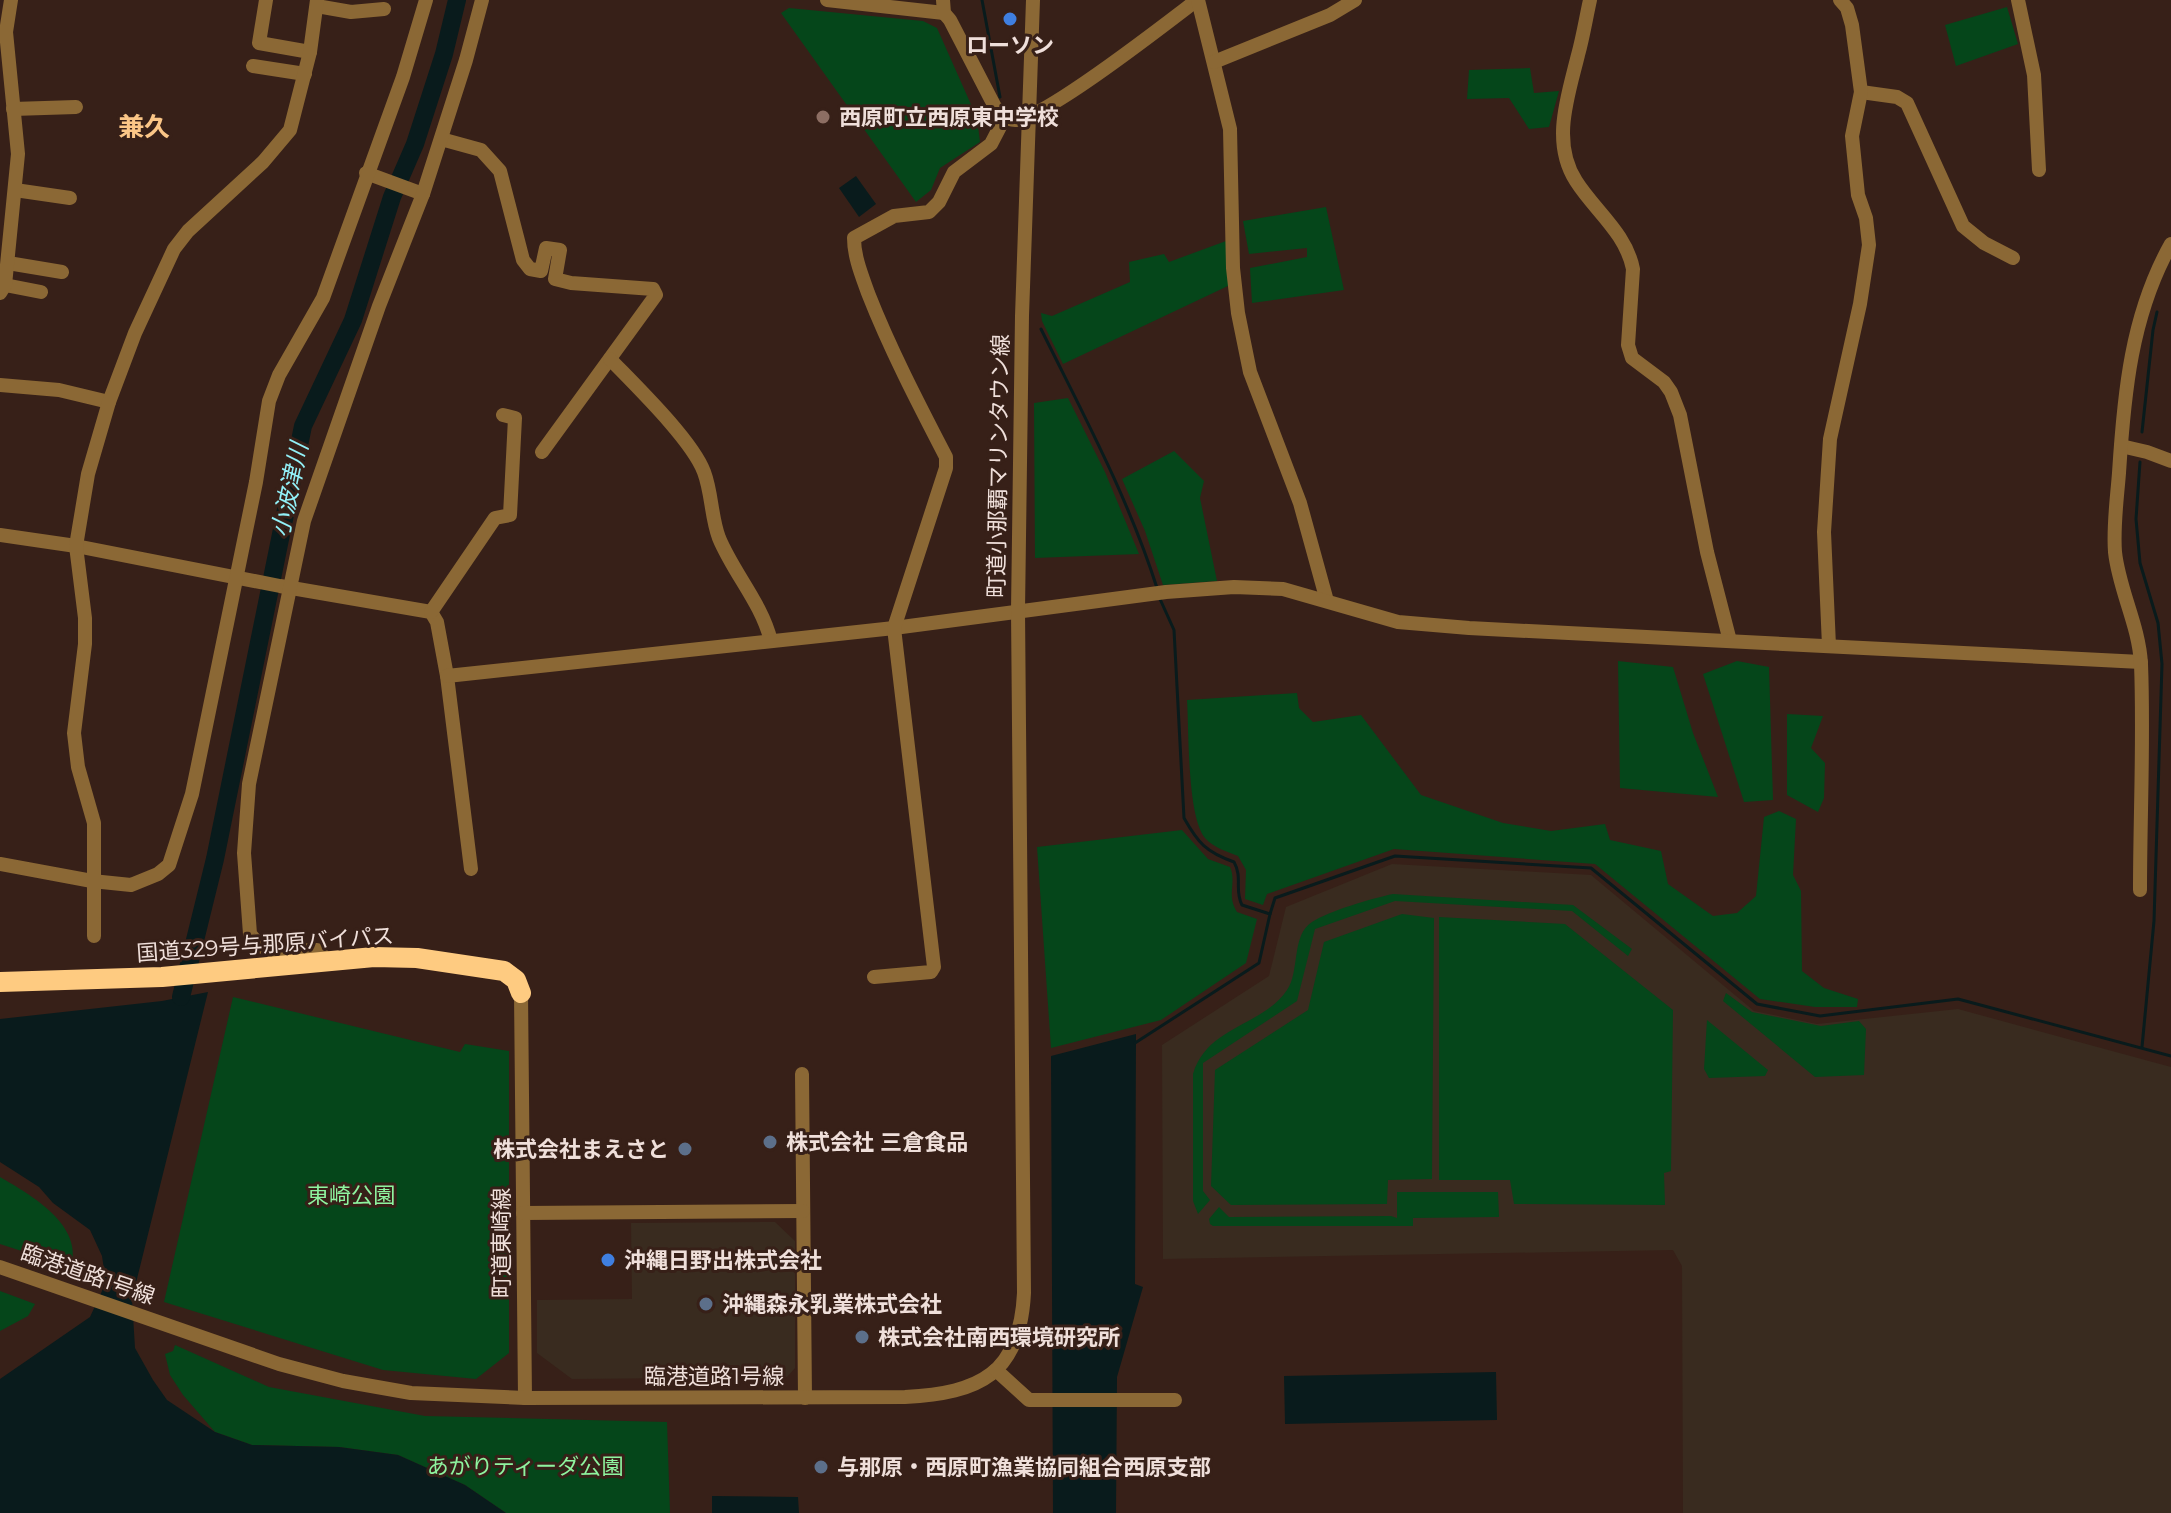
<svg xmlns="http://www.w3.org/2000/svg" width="2171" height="1513" viewBox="0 0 2171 1513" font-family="Montserrat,'Noto Sans JP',sans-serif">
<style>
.industrial{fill:#392b1f}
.green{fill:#05461a}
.water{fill:#091b1c}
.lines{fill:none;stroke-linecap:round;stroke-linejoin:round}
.stream{stroke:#091b1c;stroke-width:3}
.river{stroke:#091b1c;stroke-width:18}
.minor{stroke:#8b6835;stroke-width:14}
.highway{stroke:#fecb81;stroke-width:20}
.shop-dot{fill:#3f7fe0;stroke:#372018;stroke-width:3}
.education-dot{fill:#8d6e63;stroke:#372018;stroke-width:3}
.service-dot{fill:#5c6f8a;stroke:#372018;stroke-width:3}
.labels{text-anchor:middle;stroke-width:6;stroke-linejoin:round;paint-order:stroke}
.poi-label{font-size:22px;font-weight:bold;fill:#efdfda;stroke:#372018;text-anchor:start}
.street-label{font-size:22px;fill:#efdfda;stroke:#372018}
.park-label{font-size:22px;fill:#8ef49f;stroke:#372018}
.water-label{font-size:24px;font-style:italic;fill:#92f1f8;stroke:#372018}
.quarter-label{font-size:26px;font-weight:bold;fill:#fbc687;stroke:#372018}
</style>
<rect width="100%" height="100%" fill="#372018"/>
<g class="industrial">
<polygon points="1392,864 1591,875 1754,1011 1817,1024 1958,1009 2171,1067 2171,1513 1683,1513 1682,1266 1673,1250 1163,1259 1162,1045 1269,976 1286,907"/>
<polygon points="775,1222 795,1241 795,1368 787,1377 572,1379 537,1353 537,1300 632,1299 631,1223"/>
</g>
<g class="green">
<polygon points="2007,7 2018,44 1956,66 1945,25"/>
<polygon points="789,8 923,21 937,28 977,118 980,142 940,168 931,190 916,202 781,13"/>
<polygon points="1530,68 1534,93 1559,91 1549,127 1529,129 1509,98 1467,99 1469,70"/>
<polygon points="1326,207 1344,290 1252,303 1250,268 1307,257 1307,248 1249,254 1243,221"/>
<polygon points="1226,241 1230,285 1063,364 1042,321 1041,313 1052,316 1130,282 1129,262 1164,254 1169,262"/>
<polygon points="1068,398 1105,472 1139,554 1035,558 1034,403"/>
<polygon points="1174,451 1204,481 1200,498 1217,581 1163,585 1145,531 1122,479"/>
<polygon points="1618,661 1673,667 1693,733 1718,797 1620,788"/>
<polygon points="1737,661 1769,667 1773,800 1744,802 1703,674"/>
<path d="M1297,693l2,15 14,14 48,-7 60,80 82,28 48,8 54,-7 5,16 51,11 7,33 45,32 24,-3 19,-17 8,-79 15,-6 17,8 -3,56 8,16 1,80 22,17 34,11 -1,8h-42l-55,-8 -165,-135 -201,-15 -127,45 -4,11 -18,-6 1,-29 -8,-14c-12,-5 -24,-8 -33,-18 -18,-22 -16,-107 -18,-138z"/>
<polygon points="1787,714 1823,716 1811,748 1825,763 1824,798 1818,812 1787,795"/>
<path d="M1182,830l26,29 22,8c7,16 -4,28 7,45l20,7 -11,44 -85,57 -110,28 -14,-201z"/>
<path d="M1393,894l180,11 59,44 -4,7 -56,-45 -177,-10 -80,28 -18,72 -94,62v128l7,9 -12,14 -5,-13v-127c14,-48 70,-48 94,-84 13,-18 4,-55 25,-68 17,-11 61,-24 81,-28z"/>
<polygon points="1402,914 1434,918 1432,1179 1388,1180 1387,1204 1231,1205 1211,1186 1215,1070 1308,1010 1324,942"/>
<polygon points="1439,917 1565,924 1673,1010 1671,1171 1664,1173 1665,1205 1514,1204 1510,1180 1439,1180"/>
<polygon points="1726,993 1752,1012 1821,1026 1859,1021 1866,1029 1864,1075 1815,1077 1723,1001"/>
<polygon points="233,997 460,1052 465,1044 509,1051 509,1353 476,1379 383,1370 164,1302"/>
<polygon points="1707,1020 1768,1070 1765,1076 1709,1078 1704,1069"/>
<path d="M0,1177c31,18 84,48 71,90l-71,-23z"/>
<polygon points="1397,1192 1498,1192 1499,1217 1413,1218 1413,1226 1213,1226 1210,1224 1209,1219 1219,1207 1229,1217 1391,1216 1397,1218"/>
<polygon points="0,1291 35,1304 28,1316 0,1331"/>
<polygon points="175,1345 269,1387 425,1416 667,1422 670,1513 506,1513 465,1485 398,1455 339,1447 252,1445 215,1432 183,1395 170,1375 165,1354 173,1351"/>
</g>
<g class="water">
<polygon points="856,176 876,204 859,217 839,188"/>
<polygon points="208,992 132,1299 135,1348 153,1380 167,1400 215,1432 252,1445 339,1447 398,1455 465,1485 506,1513 0,1513 0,1379 90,1317 102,1291 105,1276 102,1256 90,1230 53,1203 39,1187 0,1162 0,1019 162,1001"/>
<polygon points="1136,1034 1135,1284 1143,1287 1117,1377 1116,1513 1053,1513 1051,1056"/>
<polygon points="1496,1372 1497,1420 1285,1424 1284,1376"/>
<polygon points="712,1496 798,1497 799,1513 712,1513"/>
</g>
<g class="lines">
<g class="stream">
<polyline points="982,0 1000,97"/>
<path d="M1041,329c42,85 87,168 116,259"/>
<polyline points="2142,432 2153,330 2157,312"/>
<polyline points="2140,462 2136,519 2140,563 2158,623 2162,664 2154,921 2142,1047"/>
<polyline points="1270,914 1275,898 1395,856 1591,868 1757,1004 1820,1016 1958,999 2171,1056"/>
<path d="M1135,1043l124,-80 11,-49 -28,-9c-8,-15 1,-27 -8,-43 -28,-10 -36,-19 -50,-44l-10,-188 -14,-31"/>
</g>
<polyline class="river" points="181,997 215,859 303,426 353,320 392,197 415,144 444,54 457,0"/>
<g class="minor">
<polyline points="266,0 259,43 310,52"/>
<polyline points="827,0 944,13"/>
<path d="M943,0l1,13 6,7 45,87c5,6 11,13 20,13 28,0 153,-98 182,-120"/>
<polyline points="1198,0 1230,129 1233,268 1238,313 1250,372 1300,503 1327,601"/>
<path d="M1590,0c-4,18 -7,37 -12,55 -10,41 -27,87 -2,126 19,30 50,52 57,88l-5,76 4,13 32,24 7,10 9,23 27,137 23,89"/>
<polyline points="2018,0 2034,75 2039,170"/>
<polyline points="317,6 351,12 384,9"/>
<polyline points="1214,62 1330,15 1355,0"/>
<polyline points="253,66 305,74"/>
<polyline points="1861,92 1897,97 1907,103 1963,226 1984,243 2013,258"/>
<polyline points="13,109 76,107"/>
<polyline points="441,139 481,150 500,171 523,260 530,269 541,271 546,248 560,250 555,279 571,283 653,289 656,295 542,452"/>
<polyline points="366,173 423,194"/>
<polyline points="15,190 70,198"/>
<polyline points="8,263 62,272"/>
<polyline points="5,285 41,292"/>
<polyline points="0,293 5,285 18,154 6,32 11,0"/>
<path d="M610,359c25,26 82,81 94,113 8,21 7,45 15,66 15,36 42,64 52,103"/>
<polyline points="0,385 59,390 109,402"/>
<polyline points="2121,446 2147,452 2171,461"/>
<polyline points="0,535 76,546 280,586 431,612 437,622 447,676 471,869"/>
<polyline points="431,612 495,518 510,515 515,418 503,415"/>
<polyline points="1829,646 1824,532 1830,439 1860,304 1869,245 1866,218 1858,195 1852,136 1861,92 1852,25 1847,8 1840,0"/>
<polyline points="447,676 894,628 1166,592 1234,587 1283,589 1398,622 1469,628 2141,662"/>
<polyline points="0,864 92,881 131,885 158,874 169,865 192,794 256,482 269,401 279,375 323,298 403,77 426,0"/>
<path d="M2140,890c0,-75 4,-151 1,-226 -2,-39 -22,-74 -26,-112 -2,-26 2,-53 4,-79 5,-79 12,-158 52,-229"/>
<polyline points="94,936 94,823 78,767 74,733 85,644 85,618 76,546 88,474 109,402 135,333 174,249 188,231 263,162 290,130 310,52 317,0"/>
<polyline points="328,961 317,950 273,951 260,946 250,934 244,853 249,784 304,521 379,306 423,194 466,60 482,0"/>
<path d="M874,977l57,-5 3,-5 -40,-339 52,-160v-11c-28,-54 -56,-108 -78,-164 -6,-17 -14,-36 -14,-55l40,-22 35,-4 10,-10 15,-30 37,-28 14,-27"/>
<polyline points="521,993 525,1398"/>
<polyline points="802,1074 805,1398"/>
<polyline points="523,1213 803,1211"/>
<path d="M0,1267l279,97 64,17 68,12 114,5 380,-1c75,-4 115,-23 119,-104l-6,-682 4,-295 11,-316"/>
<polyline points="996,1370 1029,1400 1175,1400"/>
</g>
<polyline class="highway" points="0,982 162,977 374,957 417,958 504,971 516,980 521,993"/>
</g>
<g class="shop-dot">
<circle cx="1010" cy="19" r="8"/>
<circle cx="608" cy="1260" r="8"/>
</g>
<circle class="education-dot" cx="823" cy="117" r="8"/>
<g class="service-dot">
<circle cx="770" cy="1142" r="8"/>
<circle cx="685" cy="1149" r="8"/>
<circle cx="706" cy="1304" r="8"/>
<circle cx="862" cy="1337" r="8"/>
<circle cx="821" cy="1467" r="8"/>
</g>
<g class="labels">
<g class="poi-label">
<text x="1010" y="53" text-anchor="middle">ローソン</text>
<text x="839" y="125">西原町立西原東中学校</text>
<text x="786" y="1150">株式会社 三倉食品</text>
<text x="669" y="1157" text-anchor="end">株式会社まえさと</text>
<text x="624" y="1268">沖縄日野出株式会社</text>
<text x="722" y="1312">沖縄森永乳業株式会社</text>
<text x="878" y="1345">株式会社南西環境研究所</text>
<text x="837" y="1475">与那原・西原町漁業協同組合西原支部</text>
</g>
<g class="street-label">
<text transform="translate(998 466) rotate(-89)" y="8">町道小那覇マリンタウン線</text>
<text transform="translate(265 944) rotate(-4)" y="8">国道329号与那原バイパス</text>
<text transform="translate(501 1243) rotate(-90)" y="8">町道東崎線</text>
<text transform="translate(88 1274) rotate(19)" y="8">臨港道路1号線</text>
<text x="714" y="1384">臨港道路1号線</text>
</g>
<g class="park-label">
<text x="351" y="1203">東崎公園</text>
<text x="525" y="1474">あがりティーダ公園</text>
</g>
<g class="water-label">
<text transform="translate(290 490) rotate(-78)" y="8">小波津川</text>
</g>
<g class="quarter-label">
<text x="144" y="136">兼久</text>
</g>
</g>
</svg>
